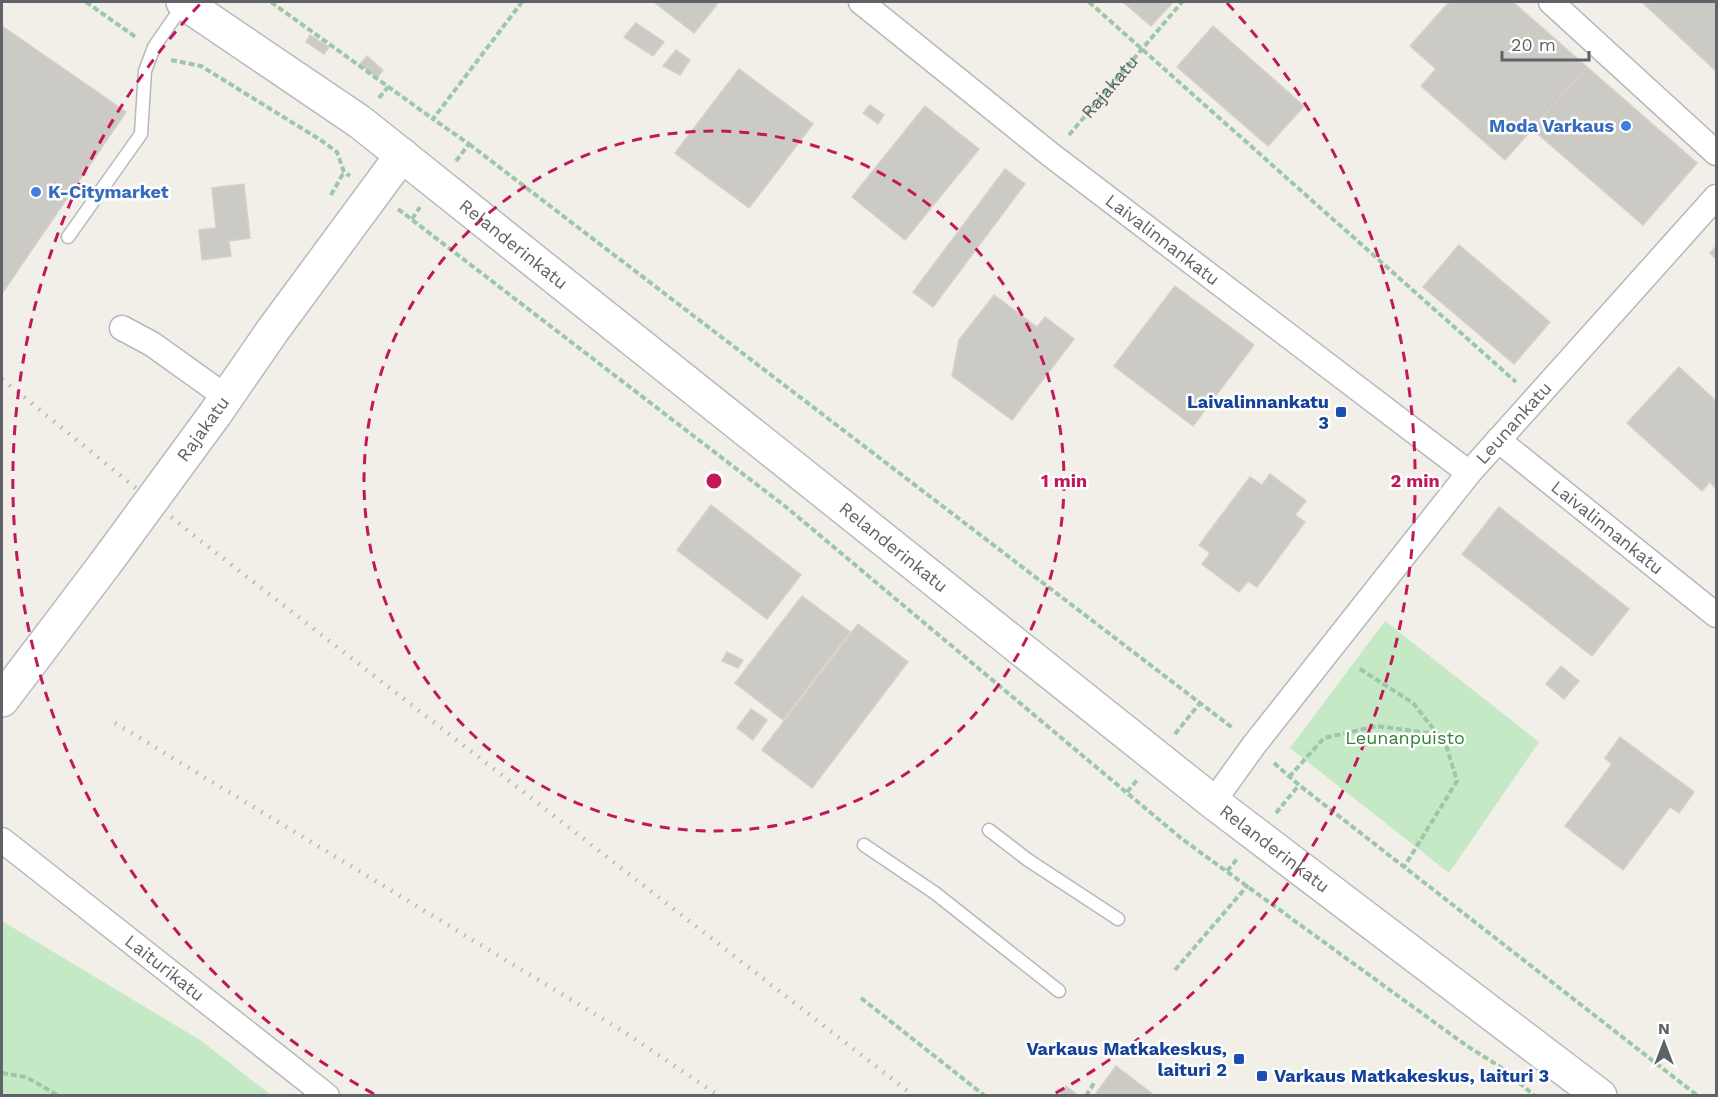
<svg xmlns="http://www.w3.org/2000/svg" width="1718" height="1097" viewBox="0 0 1718 1097" font-family="'Work Sans',sans-serif">
<style>
.green{fill:#c5e8c5}
.building{fill:#cccac5;stroke:#d6d1c6;stroke-width:1.5}
.lines{fill:none;stroke-linecap:round;stroke-linejoin:round}
.lane-casing{stroke:#b5b8bc;stroke-width:15}
.street-casing{stroke:#b5b8bc;stroke-width:27}
.secondary-casing{stroke:#b6babf;stroke-width:36}
.path{stroke:#9cc7a9;stroke-width:4;stroke-dasharray:6 3;stroke-linecap:butt}
.lane{stroke:#fff;stroke-width:12}
.street{stroke:#fff;stroke-width:24}
.secondary{stroke:#fff;stroke-width:33}
.rail{stroke:#b6b7b8;stroke-width:4.5;stroke-dasharray:1.5 8;stroke-linecap:butt}
.secondary-bridge-casing{stroke:#b6babf;stroke-width:36;stroke-linecap:butt}
.secondary-bridge{stroke:#fff;stroke-width:33}
.ring{fill:none;stroke:#c2185b;stroke-width:3;stroke-dasharray:10 8}
.shop-dot{fill:#3f7fe0;stroke:#fff;stroke-width:2}
.transit-dot{fill:#1a4fb4;stroke:#fff;stroke-width:2}
.labels{text-anchor:middle;stroke-width:5;stroke-linejoin:round;paint-order:stroke}
.street-label{font-size:18px;fill:#5f6368;stroke:#fff}
.shop-label{font-size:18px;font-weight:bold;fill:#366cbe;stroke:#fff;text-anchor:end}
.transit-label{font-size:18px;font-weight:bold;fill:#164399;stroke:#fff;text-anchor:end}
.park-label{font-size:18px;fill:#348238;stroke:#fff}
.centre{fill:#c2185b;stroke:#fff;stroke-width:3}
.ring-label{font-size:18px;text-anchor:middle;font-weight:bold;fill:#c2185b;stroke:#fff;stroke-width:5;stroke-linejoin:round;paint-order:stroke}
</style>
<rect width="100%" height="100%" fill="#f1efe8"/>
<g class="green">
<polygon points="1385,621 1539,742 1449,873 1290,748"/>
<polygon points="2,921 200,1040 271,1095 2,1095"/>
</g>
<g class="building">
<polygon points="654,2 719,2 694,33"/>
<polygon points="1123,2 1173,2 1151,26"/>
<polygon points="1449,2 1513,2 1587,67 1505,160 1421,86 1436,69 1410,46"/>
<polygon points="1642,2 1716,2 1716,71"/>
<polygon points="636,23 664,42 653,56 624,37"/>
<polygon points="2,26 126,112 3,292 2,291"/>
<polygon points="1213,26 1304,106 1268,146 1177,67"/>
<polygon points="310,35 329,47 324,54 306,42"/>
<polygon points="676,50 690,60 680,75 663,66"/>
<polygon points="367,56 383,70 377,78 360,64"/>
<polygon points="1587,67 1697,163 1643,225 1532,129"/>
<polygon points="739,69 813,124 749,208 675,153"/>
<polygon points="870,105 884,115 878,124 863,113"/>
<polygon points="925,106 979,149 905,240 852,197"/>
<polygon points="1005,169 1025,184 933,307 913,292"/>
<polygon points="244,184 250,238 229,241 231,256 202,260 199,230 216,228 212,188"/>
<polygon points="1459,245 1550,322 1514,364 1423,287"/>
<polygon points="1716,246 1716,259 1710,253"/>
<polygon points="1175,286 1254,345 1193,426 1114,366"/>
<polygon points="994,295 1037,327 1045,317 1074,339 1012,420 952,376 959,340"/>
<polygon points="1679,367 1716,401 1716,489 1710,482 1702,491 1627,423"/>
<polygon points="1270,474 1306,501 1295,515 1305,522 1257,587 1248,581 1239,592 1202,564 1210,553 1199,545 1250,477 1262,485"/>
<polygon points="711,505 801,575 767,619 677,550"/>
<polygon points="1499,507 1629,609 1592,656 1462,554"/>
<polygon points="802,596 850,632 783,720 735,683"/>
<polygon points="858,624 908,662 812,788 762,750"/>
<polygon points="727,652 743,660 738,668 722,661"/>
<polygon points="1561,666 1579,681 1564,699 1546,684"/>
<polygon points="751,709 767,720 753,740 737,728"/>
<polygon points="1620,737 1694,792 1679,813 1670,807 1623,870 1565,826 1612,764 1605,758"/>
<polygon points="1116,1066 1155,1096 1094,1096"/>
<polygon points="1066,1086 1079,1096 1059,1096"/>
</g>
<g class="lines">
<g class="lane-casing">
<g id="lane">
<polyline points="68,237 141,134 145,71 154,47 183,5"/>
<polyline points="989,830 1028,860 1118,919"/>
<polyline points="864,845 935,893 1059,991"/>
</g>
</g>
<g class="street-casing">
<g id="street">
<path id="s2" d="M861,2l190,153 418,318"/>
<polyline points="1551,2 1716,153"/>
<polyline points="122,328 152,344 226,397"/>
<path id="s3" d="M1498,440l218,175"/>
<path id="s4" d="M1213,802l41,-57 215,-272 247,-276"/>
<path id="s5" d="M2,840l325,256"/>
</g>
</g>
<g class="secondary-casing">
<g id="secondary">
<path id="s6" d="M183,2l177,120 853,680 387,294"/>
<polyline points="215,414 273,330 402,155"/>
<polyline points="2,700 105,564"/>
</g>
</g>
<g class="path">
<polyline points="86,2 137,38"/>
<polyline points="271,2 433,119"/>
<polyline points="1089,2 1516,382"/>
<polyline points="171,60 201,66 319,139 337,152 344,172 350,176"/>
<polyline points="379,98 388,87"/>
<path id="s1" d="M1069,135l113,-133"/>
<polyline points="469,144 1234,729"/>
<polyline points="456,161 469,144 433,119 522,2"/>
<polyline points="331,195 344,172"/>
<polyline points="398,209 786,507 1182,839 1467,1046 1499,1066 1535,1096"/>
<polyline points="412,219 420,207"/>
<polyline points="1360,669 1413,703 1446,745 1457,781 1404,867"/>
<polyline points="1175,734 1200,703"/>
<polyline points="1274,763 1299,785 1698,1096"/>
<polyline points="1289,777 1324,738 1377,726 1436,734"/>
<polyline points="1127,792 1138,779"/>
<polyline points="1276,813 1299,785"/>
<polyline points="1227,871 1238,858"/>
<polyline points="1175,970 1248,885"/>
<polyline points="861,998 985,1096"/>
<polyline points="2,1073 26,1077 59,1096"/>
<polyline points="1086,1096 1094,1083"/>
</g>
<use href="#lane" class="lane"/>
<use href="#street" class="street"/>
<use href="#secondary" class="secondary"/>
<g class="rail">
<polyline points="2,379 197,538 914,1096"/>
<polyline points="115,723 626,1033 719,1096"/>
</g>
<g class="secondary-bridge-casing">
<polyline id="secondary-bridge" points="105,564 215,414"/>
</g>
<use href="#secondary-bridge" class="secondary-bridge"/>
</g>
<g class="ring">
<circle cx="714" cy="481" r="350"/>
<path d="M374 1094A701 701 0 0 1 201 3M1227 3A701 701 0 0 1 1054 1094"/>
</g>
<g class="shop-dot">
<circle cx="1626" cy="126" r="6"/>
<circle cx="36" cy="192" r="6"/>
</g>
<g class="transit-dot">
<rect x="1335" y="406" width="12" height="12" rx="3"/>
<rect x="1233" y="1053" width="12" height="12" rx="3"/>
<rect x="1256" y="1070" width="12" height="12" rx="3"/>
</g>
<g class="labels">
<g class="street-label">
<text dy="6" stroke="none"><textPath href="#s1" startOffset="63">Rajakatu</textPath></text>
<text dy="6" stroke="none"><textPath href="#s2" startOffset="384">Laivalinnankatu</textPath></text>
<text dy="6" stroke="none"><textPath href="#s6" startOffset="410">Relanderinkatu</textPath></text>
<text dy="6" stroke="none"><textPath href="#s4" startOffset="484">Leunankatu</textPath></text>
<text transform="translate(203 429) rotate(-54)" y="6">Rajakatu</text>
<text dy="6" stroke="none"><textPath href="#s3" startOffset="140">Laivalinnankatu</textPath></text>
<text dy="6" stroke="none"><textPath href="#s6" startOffset="896">Relanderinkatu</textPath></text>
<text dy="6" stroke="none"><textPath href="#s6" startOffset="1382">Relanderinkatu</textPath></text>
<text dy="6" stroke="none"><textPath href="#s5" startOffset="207">Laiturikatu</textPath></text>
</g>
<g class="shop-label">
<text x="1614" y="132">Moda Varkaus</text>
<text x="48" y="198" text-anchor="start">K-Citymarket</text>
</g>
<g class="transit-label">
<text x="1329" y="408">Laivalinnankatu<tspan x="1329" dy="21">3</tspan></text>
<text x="1227" y="1055">Varkaus Matkakeskus,<tspan x="1227" dy="21">laituri 2</tspan></text>
<text x="1274" y="1082" text-anchor="start">Varkaus Matkakeskus, laituri 3</text>
</g>
<g class="park-label">
<text x="1405" y="744">Leunanpuisto</text>
</g>
</g>
<circle cx="714" cy="481" r="9" class="centre"/>
<g class="ring-label">
<text x="1064" y="487">1 min</text>
<text x="1415" y="487">2 min</text>
</g>
<rect width="1718" height="1097" fill="none" stroke="#5f6368" stroke-width="6"/>
<g transform="translate(1664 1043)" stroke="#ffffff" stroke-width="4.5" paint-order="stroke">
<path d="M0-4.5L10 22L0 15L-10 22Z" fill="#5f6368"/>
<text y="-9" font-size="16" font-weight="bold" text-anchor="middle" fill="#5f6368">N</text>
</g>
<path d="M1502 51v9h87v-9" fill="none" stroke="#5f6368" stroke-width="3"/>
<text x="1511" y="51" font-size="18" fill="#5f6368" stroke="#ffffff" stroke-width="4.5" paint-order="stroke">20 m</text>
</svg>
